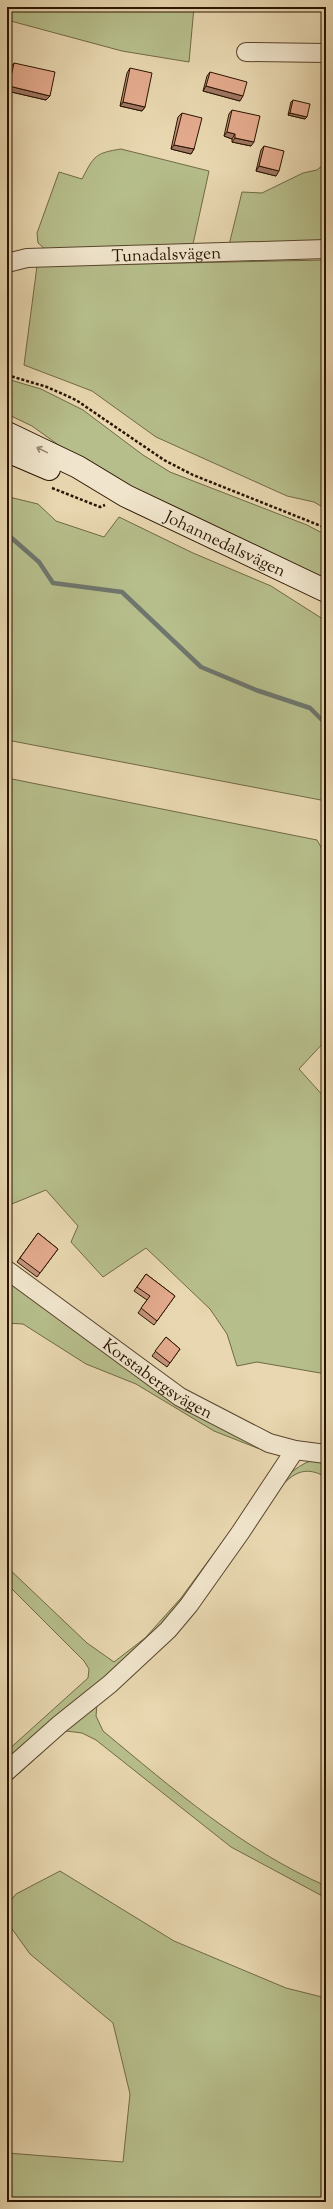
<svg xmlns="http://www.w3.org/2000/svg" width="333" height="2209" viewBox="0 0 333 2209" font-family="'Sorts Mill Goudy',serif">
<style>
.green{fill:#b6be8b;stroke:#706946}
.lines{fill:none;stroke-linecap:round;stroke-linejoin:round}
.stream{stroke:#6e766d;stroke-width:4.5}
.minor-casing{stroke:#5a452c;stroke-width:20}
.secondary-casing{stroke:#2a1400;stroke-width:24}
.path{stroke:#2a1400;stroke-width:2.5;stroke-dasharray:3 2;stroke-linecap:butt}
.minor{stroke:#f0e5cc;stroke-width:18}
.secondary{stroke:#f0e5cc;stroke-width:22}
.wall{fill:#c39279;stroke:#2a1400}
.shaded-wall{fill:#9f7763;stroke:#2a1400}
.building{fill:#e3aa8d;stroke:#2a1400}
.oneway{stroke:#978770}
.labels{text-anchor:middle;stroke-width:3;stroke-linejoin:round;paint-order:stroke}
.street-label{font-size:17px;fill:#2a1400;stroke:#f0e5cc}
</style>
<rect width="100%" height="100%" fill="#e8d7b0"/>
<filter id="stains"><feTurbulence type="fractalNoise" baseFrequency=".005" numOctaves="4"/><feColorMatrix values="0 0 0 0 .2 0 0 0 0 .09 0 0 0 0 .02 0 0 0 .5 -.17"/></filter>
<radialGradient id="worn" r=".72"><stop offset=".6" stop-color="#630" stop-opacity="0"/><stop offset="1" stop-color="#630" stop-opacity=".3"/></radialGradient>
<g class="green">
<polygon points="7,7 194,7 189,62 122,51 7,20"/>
<path d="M121,149l88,22 -16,73 -148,5 -7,-6 -1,-10 22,-61 23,7c12,-23 13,-26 39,-30z"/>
<polygon points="326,156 326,242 229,245 242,192 262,193 303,173 317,170 323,165"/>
<polygon points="326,260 326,509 314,502 287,496 156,437 92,391 24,365 37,266"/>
<polygon points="7,379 41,389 83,410 143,455 170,472 307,525 326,535 326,580 131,489 78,459 32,426 7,414"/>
<polygon points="7,495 9,497 38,504 56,521 104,537 119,517 193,553 271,586 326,621 326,801 7,740"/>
<polygon points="7,778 317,840 326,856 326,1040 299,1069 326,1099 326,1374 257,1362 237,1366 227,1334 210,1309 146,1248 103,1277 71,1242 78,1226 46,1190 7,1206"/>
<polygon points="7,1280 268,1450 257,1448 214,1431 136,1384 86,1364 23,1324 7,1323"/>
<path d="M313,1460l13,2v15c-27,-15 -37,2 -56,20 13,-16 22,-30 43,-37z"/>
<polygon points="234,1526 186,1599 149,1641 7,1760 7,1751 88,1678 89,1669 84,1661 7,1584 7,1567 87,1643 114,1662 145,1638 181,1598"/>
<path d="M97,1704l-1,12 7,15c70,58 139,118 223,155v12l-95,-51 -135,-107 -14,-7 -16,-2 -59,53v-9z"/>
<polygon points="60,1871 174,1941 286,1988 326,1998 326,2202 7,2202 7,2153 123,2162 130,2094 113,2023 30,1954 7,1922 7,1905 16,1894"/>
</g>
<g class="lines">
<polyline class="stream" points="7,534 39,562 53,583 122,592 201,667 256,690 310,708 326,724"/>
<g class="minor-casing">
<g id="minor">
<polyline points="246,52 326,53"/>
<path id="s1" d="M7,263l20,-5 299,-9"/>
<path id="s2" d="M7,1270l173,127 89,46 26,7 31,4"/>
<polyline points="7,1771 60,1724 110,1684 168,1630 189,1605 240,1533 295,1450"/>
</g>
</g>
<g class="secondary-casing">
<g id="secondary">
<path id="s3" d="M7,433l71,34 48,29 200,95"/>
<polyline points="7,451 49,469"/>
</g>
</g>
<g class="path">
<polyline points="7,375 47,387 76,400 164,460 193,475 326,528"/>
<polyline points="52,488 100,507 105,505"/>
</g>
<use href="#minor" class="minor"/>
<use href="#secondary" class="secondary"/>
</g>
<g class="wall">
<polygon points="14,63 50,96 46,100 7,91 7,85 11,67"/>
<polygon points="130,68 145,107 142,111 120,106 127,73"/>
<polygon points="210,72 240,101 203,91 207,76"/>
<polygon points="293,100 305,119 288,115 291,102"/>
<polygon points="232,110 251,146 232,142 232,139 224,136 229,114"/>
<polygon points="182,113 194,149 191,154 171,149 178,117"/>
<polygon points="264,146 276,176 256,171 261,150"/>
<polygon points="38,1233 58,1249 37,1277 17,1262"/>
<polygon points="146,1274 175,1296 154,1325 138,1313 147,1300 134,1291"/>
<polygon points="166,1337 180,1349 167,1367 152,1356"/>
</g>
<g class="shaded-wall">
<polygon points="282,7 307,7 305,10 281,8"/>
<polygon points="9,86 50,96 46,100 7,91 7,89"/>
<polygon points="206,86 243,96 240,101 203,91"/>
<polygon points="123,102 145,107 142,111 120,106"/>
<polygon points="290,113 307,117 305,119 288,115"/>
<polygon points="227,132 235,134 232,139 224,136"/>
<polygon points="235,138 254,142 251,146 232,142"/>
<polygon points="174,145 194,149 191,154 171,149"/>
<polygon points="259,166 279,171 276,176 256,171"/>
</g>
<g class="building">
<polygon points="14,63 55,72 50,96 9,86"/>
<polygon points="130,68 152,73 145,107 123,102"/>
<polygon points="210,72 247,82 243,96 206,86"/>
<polygon points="293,100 310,104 307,117 290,113"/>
<polygon points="232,110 260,116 254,142 235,138 235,134 227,132"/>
<polygon points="182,113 202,118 194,149 174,145"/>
<polygon points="264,146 284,151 279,171 259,166"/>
<polygon points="38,1233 58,1249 40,1273 20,1258"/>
<polygon points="146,1274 175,1296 157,1321 141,1308 150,1296 137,1287"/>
<polygon points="166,1337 180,1349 170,1363 155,1351"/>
</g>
<defs><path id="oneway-shaft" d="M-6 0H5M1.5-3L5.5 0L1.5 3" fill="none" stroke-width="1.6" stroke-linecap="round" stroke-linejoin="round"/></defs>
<use class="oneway" href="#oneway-shaft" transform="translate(42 450) rotate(-154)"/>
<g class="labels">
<g class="street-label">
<text dy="6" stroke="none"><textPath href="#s1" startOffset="160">Tunadalsvägen</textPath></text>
<text dy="6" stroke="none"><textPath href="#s3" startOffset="245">Johannedalsvägen</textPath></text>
<text dy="6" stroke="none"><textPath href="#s2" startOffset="186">Korstabergsvägen</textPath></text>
</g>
</g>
<rect width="333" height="2209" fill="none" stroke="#e8d7b0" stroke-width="24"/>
<rect x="8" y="8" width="317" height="2193" fill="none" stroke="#2a1400" stroke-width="2"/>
<rect x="12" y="12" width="309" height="2185" fill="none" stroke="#2a1400"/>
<rect width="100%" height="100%" filter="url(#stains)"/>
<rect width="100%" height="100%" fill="url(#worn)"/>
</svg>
